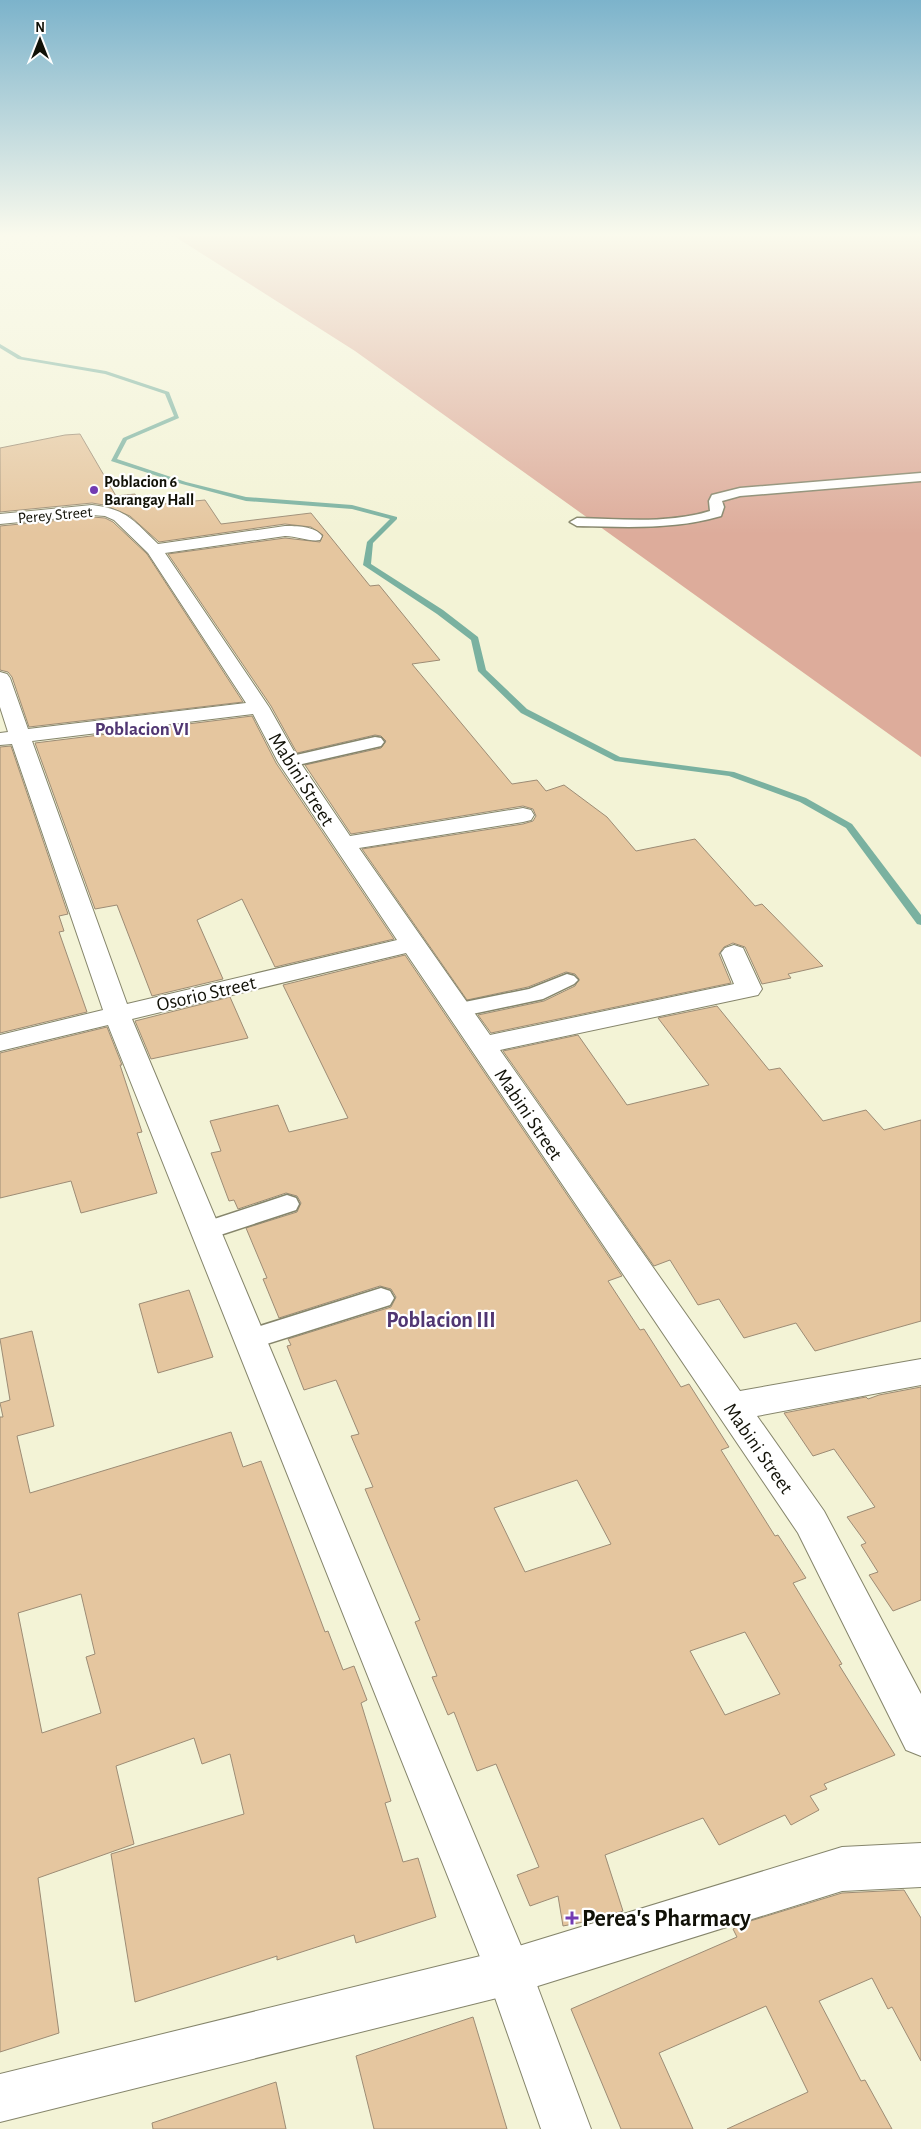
<svg xmlns="http://www.w3.org/2000/svg" width="921" height="2129" viewBox="0 0 921 2129" font-family="'Alegreya Sans',sans-serif">
<style>
.forest{fill:#ddac9b}
.lines{fill:none;stroke-linecap:round;stroke-linejoin:round}
.stream{fill:#7ab1a0;fill-rule:evenodd}
.building{fill:#e5c69f;stroke:#9d8c75;fill-rule:evenodd}
.lane-casing{stroke:#85856b;stroke-width:3}
.street-casing{stroke:#85856b;stroke-width:2}
.secondary-casing{stroke:#85856b;stroke-width:2}
.lane{fill:#fff;fill-rule:evenodd}
.street{fill:#fff;fill-rule:evenodd}
.secondary{fill:#fff;fill-rule:evenodd}
.poi-dot{fill:#733bb2;stroke:#fff;stroke-width:2}
.labels{text-anchor:middle;stroke-width:4.5;stroke-linejoin:round;paint-order:stroke}
.far-poi-label{font-size:16px;font-weight:bold;fill:#111107;stroke:#fff;text-anchor:start}
.far-street-label{font-size:16px;fill:#111107;stroke:#fff}
.far-quarter-label{font-size:19px;font-weight:bold;fill:#503672;stroke:#fff}
.street-label{font-size:20px;fill:#111107;stroke:#fff}
.quarter-label{font-size:22px;font-weight:bold;fill:#503672;stroke:#fff}
.near-poi-label{font-size:24px;font-weight:bold;fill:#111107;stroke:#fff;text-anchor:start}
</style>
<rect width="100%" height="100%" fill="#f3f3d6"/>
<polygon class="forest" points="174,236 921,236 921,757 355,351"/>
<g class="lines">
<polygon class="stream" points="0,344 22,357 106,371 169,392 179,418 127,440 117,459 186,482 246,497 352,505 397,517 397,519 373,543 371,564 443,610 478,637 486,670 527,709 620,757 734,772 806,798 852,824 921,915 921,925 917,924 846,828 800,802 729,776 615,761 521,713 478,671 471,640 437,614 363,565 367,542 390,519 352,509 246,501 182,484 111,461 123,438 174,416 165,394 105,374 18,359 0,348"/>
</g>
<g class="building">
<polygon points="80,434 116,496 135,494 143,506 205,500 221,524 311,513 370,586 379,585 440,660 412,664 512,784 537,780 546,791 564,785 607,817 636,851 695,839 755,906 762,904 823,966 788,974 791,978 762,984 745,947 733,943 724,947 719,954 731,983 491,1033 478,1015 544,1001 575,986 579,979 575,974 566,972 528,987 467,1000 362,849 523,824 533,821 536,816 533,809 523,806 351,834 305,765 381,748 386,741 381,736 375,735 297,753 271,706 168,554 285,538 320,542 323,535 311,527 285,524 159,542 130,516 104,505 92,503 0,512 0,448 65,435"/>
<polygon points="92,517 105,518 113,522 147,554 243,702 29,727 12,677 8,672 0,670 0,526"/>
<polygon points="252,716 276,763 394,939 275,967 242,899 197,920 223,979 152,996 117,905 95,909 35,743"/>
<polygon points="11,746 68,914 59,916 64,931 59,932 87,1012 0,1033 0,747"/>
<path d="M405,955l217,321 -14,5 32,49 4,-1 37,58 8,-3 40,63 -8,3 54,86 3,-1 28,43 -13,5 49,81 -3,1 56,90 -71,29 3,5 -17,7 9,14 -28,15 -6,-10 -66,30 -16,-27 -98,37 18,56 -29,9 -31,6 -5,-30 -28,10 -13,-31 22,-8 -43,-103 -19,7 -23,-59 -6,3 -16,-38 5,-1 -22,-54 5,-2 -55,-131 8,-2 -22,-51 8,-2 -23,-54 -32,10 -17,-44 4,-1 -3,-6 103,-32 5,-10 -5,-8 -11,-3 -101,32 -16,-39 4,-1 -21,-50 51,-16 4,-9 -4,-7 -11,-3 -48,16 -4,-9 -5,1 -18,-48 10,-2 -11,-30 68,-16 11,27 59,-14 -65,-133zM577,1480l34,64 -86,28 -31,-64zM745,1632l35,62 -55,21 -35,-64z"/>
<polygon points="230,997 248,1038 151,1059 135,1021"/>
<polygon points="717,1006 769,1070 780,1068 823,1121 866,1110 884,1130 921,1120 921,1321 815,1351 796,1323 744,1338 719,1299 698,1305 670,1260 654,1266 503,1051 578,1035 627,1105 709,1085 658,1018"/>
<polygon points="107,1027 122,1065 120,1065 142,1132 137,1133 157,1193 81,1213 71,1181 0,1198 0,1053"/>
<polygon points="189,1290 213,1357 158,1373 139,1304"/>
<path d="M32,1331l22,95 -37,10 13,57 201,-61 12,35 18,-6 64,171 3,-1 15,39 11,-4 13,34 -6,3 30,98 -6,2 18,59 15,-4 18,59 -80,26 -2,-8 -77,25v-4l-142,46 -24,-148 133,-40 -14,-60 -28,10 -8,-26 -78,28 18,78 -96,34 21,155 -59,19v-635h3l-3,-14 10,-3 -10,-61zM81,1594l14,60 -9,3 15,56 -59,20 -24,-120z"/>
<polygon points="921,1387 921,1600 893,1611 869,1575 878,1572 861,1545 866,1543 847,1517 875,1507 834,1449 813,1456 784,1413 866,1397 868,1399 879,1395"/>
<polygon points="904,1890 921,1918 921,2061 892,2007 888,2009 872,1978 819,2001 861,2081 865,2080 892,2129 727,2129 808,2092 766,2006 659,2053 693,2129 621,2129 571,2009 737,1937 733,1929 747,1922 842,1893"/>
<polygon points="473,2017 507,2129 374,2129 356,2056"/>
<polygon points="276,2082 286,2129 153,2129 152,2123"/>
</g>
<g class="lines">
<g class="lane-casing">
<g id="lane">
<path d="M921,473v8l-181,15 -18,5 2,6 -3,9c-47,14 -96,11 -144,10l-7,-4 7,-4c44,1 91,6 133,-7l-1,-10 3,-6 28,-7z"/>
<polygon points="375,737 381,738 384,742 381,746 289,767 283,766 280,762 283,758"/>
<polygon points="567,974 574,976 578,980 574,984 543,999 458,1017 450,1015 447,1010 450,1005 529,989"/>
<polygon points="287,1195 296,1198 299,1204 296,1210 205,1240 196,1237 192,1231 196,1225"/>
<polygon points="381,1288 390,1291 394,1298 390,1305 251,1349 241,1346 237,1339 241,1332"/>
</g>
</g>
<g class="street-casing">
<path id="street" d="M92,505c35,4 42,16 66,39l127,-18c11,0 30,0 37,10l-2,4c-10,2 -23,-4 -35,-4l-120,17 104,154 31,55 50,74 173,-28 8,2 3,5 -3,5 -8,2 -164,26 131,187 244,-51 -13,-31 4,-5 9,-3 9,3 19,41 -4,6 -258,55 240,341 181,-32v26l-164,31 67,95 97,183v62l-15,-6 -108,-217 -392,-580 -274,66 400,953 59,157h-50l-55,-157 -378,-947 -108,26v-16l103,-25 -91,-266 -12,1v-12l8,-1 -8,-25v-35l7,2 3,4 18,51 218,-26 -98,-150 -34,-33 -9,-4 -13,-1 -92,9v-10zM253,714l25,48 119,178 -270,64 -95,-263z"/>
</g>
<g class="secondary-casing">
<polygon id="secondary" points="921,1843 921,1887 842,1891 509,1995 0,2122 0,2074 509,1949 842,1847"/>
</g>
<use href="#lane" class="lane"/>
<use href="#street" class="street"/>
<use href="#secondary" class="secondary"/>
</g>
<linearGradient id="sky" x2="0" y2="1"><stop stop-color="#7cb3cb"/><stop offset="0.44" stop-color="#fafaed"/><stop offset="1" stop-color="#fafaed" stop-opacity="0"/></linearGradient>
<rect width="921" height="534" fill="url(#sky)"/>
<g class="poi-dot">
<circle cx="94" cy="490" r="5"/>
<path d="M569.5 1910.5h5v5h5v5h-5v5h-5v-5h-5v-5h5z"/>
</g>
<g class="labels">
<g class="far-poi-label">
<text x="104" y="487">Poblacion 6<tspan x="104" dy="18">Barangay Hall</tspan></text>
</g>
<g class="far-street-label">
<text transform="translate(55 514) rotate(-5)" y="6">Perey Street</text>
</g>
<g class="far-quarter-label">
<text x="142" y="735">Poblacion VI</text>
</g>
<g class="street-label">
<text transform="translate(302 779) rotate(58)" y="7">Mabini Street</text>
<text transform="translate(206 993) rotate(-13)" y="7">Osorio Street</text>
<text transform="translate(529 1114) rotate(56)" y="7">Mabini Street</text>
<text transform="translate(759 1448) rotate(55)" y="7">Mabini Street</text>
</g>
<g class="quarter-label">
<text x="441" y="1327">Poblacion III</text>
</g>
<g class="near-poi-label">
<text x="582" y="1926">Perea's Pharmacy</text>
</g>
</g>
<g transform="translate(40 40)" stroke="#ffffff" stroke-width="4" paint-order="stroke">
<path d="M0-4L9 19L0 12L-9 19Z" fill="#111107"/>
<text y="-8" font-size="14" font-weight="bold" text-anchor="middle" fill="#111107">N</text>
</g>
</svg>
